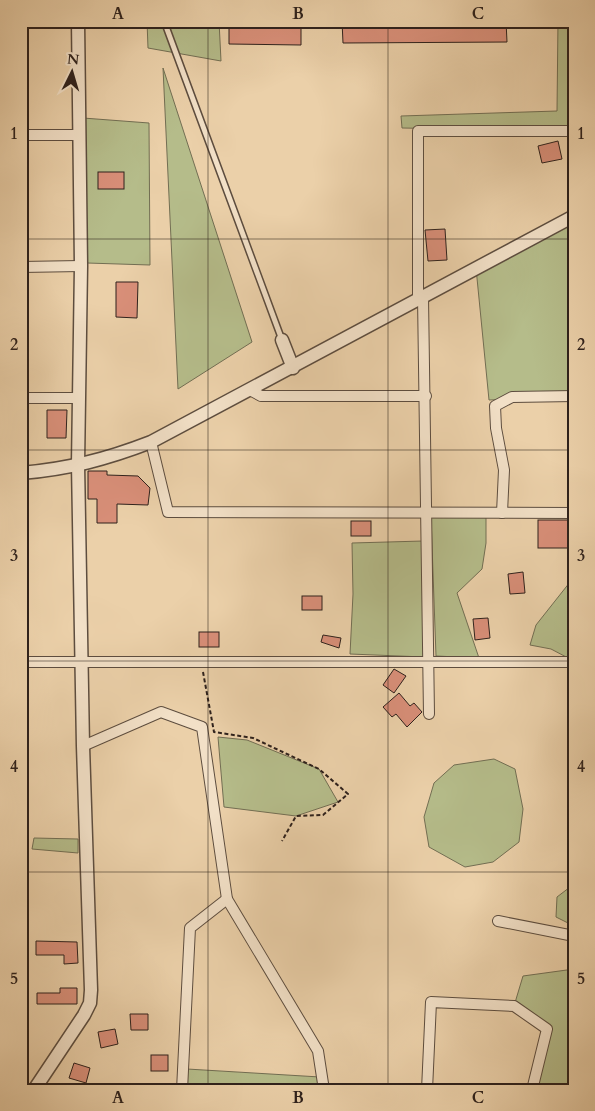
<svg xmlns="http://www.w3.org/2000/svg" width="595" height="1111" viewBox="0 0 595 1111" font-family="Cardo,serif">
<style>
.green{fill:#b5bc8a;stroke:#726e53}
.building{fill:#d98f79;stroke:#2e211c}
.lines{fill:none;stroke-linecap:round;stroke-linejoin:round}
.service-casing{stroke:#5d4d3f;stroke-width:8}
.minor-casing{stroke:#5d4d3f;stroke-width:12}
.tertiary-casing{stroke:#5d4d3f;stroke-width:15}
.path{stroke:#2e211c;stroke-width:2;stroke-dasharray:4 2.5;stroke-linecap:butt}
.service{stroke:#f2e0c7;stroke-width:5}
.minor{stroke:#f2e0c7;stroke-width:10}
.tertiary{stroke:#f2e0c7;stroke-width:12}
.grid{fill:none;stroke:#2e211c;stroke-width:1;stroke-opacity:0.55}
.neatline{fill:none;stroke:#2e211c;stroke-width:2}
.grid-label{font-size:16px;text-anchor:middle;font-weight:bold;fill:#2e211c}
</style>
<rect width="100%" height="100%" fill="#ebd0a9"/>
<filter id="stains"><feTurbulence type="fractalNoise" baseFrequency=".004" numOctaves="4"/><feColorMatrix values="0 0 0 0 .2 0 0 0 0 .09 0 0 0 0 .02 0 0 0 .5 -.17"/></filter>
<radialGradient id="worn" r=".72"><stop offset=".6" stop-color="#630" stop-opacity="0"/><stop offset="1" stop-color="#630" stop-opacity=".3"/></radialGradient>
<g class="green">
<polygon points="147,21 219,21 221,61 148,48"/>
<polygon points="558,21 574,21 574,131 402,128 401,116 557,111"/>
<polygon points="163,68 252,342 178,389"/>
<polygon points="83,118 149,123 150,265 87,263"/>
<polygon points="574,218 574,397 489,400 476,268"/>
<polygon points="486,513 486,543 482,569 457,593 479,658 436,656 431,517"/>
<polygon points="423,541 424,657 350,654 353,594 352,543"/>
<polygon points="574,577 574,655 570,659 551,649 530,645 536,625"/>
<polygon points="218,737 247,740 319,769 338,802 296,816 224,807"/>
<polygon points="494,759 515,769 523,809 519,842 493,862 465,867 429,847 424,817 434,783 454,765"/>
<polygon points="34,838 78,839 78,853 32,849"/>
<polygon points="574,884 574,926 556,917 557,897"/>
<polygon points="574,969 574,1090 536,1090 547,1029 514,1006 523,976"/>
<polygon points="187,1069 320,1077 323,1090 187,1090"/>
</g>
<g class="building">
<polygon points="229,21 301,21 301,45 229,44"/>
<polygon points="342,21 506,21 507,42 343,43"/>
<polygon points="558,141 562,159 542,163 538,146"/>
<rect x="98" y="172" width="26" height="17"/>
<polygon points="445,229 447,260 428,261 425,230"/>
<polygon points="116,282 138,282 137,318 116,317"/>
<polygon points="47,410 67,410 66,438 47,438"/>
<polygon points="88,471 107,471 107,475 138,476 150,488 148,505 117,504 117,523 97,523 97,499 88,499"/>
<rect x="538" y="520" width="36" height="28"/>
<rect x="351" y="521" width="20" height="15"/>
<polygon points="523,572 525,593 510,594 508,574"/>
<rect x="302" y="596" width="20" height="14"/>
<polygon points="488,618 490,638 475,640 473,619"/>
<rect x="199" y="632" width="20" height="15"/>
<polygon points="323,635 341,638 339,648 321,642"/>
<polygon points="394,669 406,676 394,693 383,685"/>
<polygon points="399,693 410,706 414,703 422,712 407,727 396,714 392,717 383,707"/>
<polygon points="36,941 77,942 78,963 64,964 64,955 36,955"/>
<polygon points="60,988 77,988 77,1004 37,1004 37,993 60,993"/>
<polygon points="130,1014 148,1014 148,1030 131,1030"/>
<polygon points="115,1029 118,1044 101,1048 98,1032"/>
<rect x="151" y="1055" width="17" height="16"/>
<polygon points="74,1063 90,1068 86,1083 69,1078"/>
</g>
<g class="lines">
<g class="service-casing">
<polyline id="service" points="164,21 282,340"/>
</g>
<g class="minor-casing">
<g id="minor">
<polyline points="21,135 79,135"/>
<polyline points="21,267 81,266"/>
<polyline points="423,297 429,714"/>
<polyline points="418,299 418,131 574,131"/>
<polyline points="250,390 261,396 426,396"/>
<polyline points="21,398 79,398"/>
<polyline points="151,442 168,512 574,513"/>
<polyline points="502,513 504,470 496,428 495,406 512,397 574,396"/>
<polyline points="21,662 574,662"/>
<polyline points="83,746 161,712 202,727 227,899 318,1051 324,1090"/>
<polyline points="498,921 574,936"/>
<polyline points="182,1090 190,928 227,899"/>
<polyline points="427,1090 431,1002 514,1006 547,1029 532,1090"/>
</g>
</g>
<g class="tertiary-casing">
<g id="tertiary">
<polyline points="282,340 293,368"/>
<path d="M21,473c48,-4 86,-14 130,-31l423,-226"/>
<polyline points="34,1090 84,1015 90,1003 91,990 83,746 78,464 81,266 78,21"/>
</g>
</g>
<polyline class="path" points="203,672 214,732 253,738 319,769 348,794 323,815 296,816 282,841"/>
<use href="#service" class="service"/>
<use href="#minor" class="minor"/>
<use href="#tertiary" class="tertiary"/>
</g>
<path class="grid" d="M208,21v1069M388,21v1069M21,239h553M21,450h553M21,661h553M21,872h553"/>
<rect width="595" height="1111" fill="none" stroke="#ebd0a9" stroke-width="55"/>
<g transform="translate(72 72) rotate(5)" stroke="#f2e0c7" stroke-width="4" paint-order="stroke">
<path d="M0-4L9 19L0 12L-9 19Z" fill="#2e211c"/>
<text y="-8" font-size="14" font-weight="bold" text-anchor="middle" fill="#2e211c">N</text>
</g>
<rect x="28" y="28" width="540" height="1056" class="neatline"/>
<g class="grid-label">
<text x="118" y="19">A</text>
<text x="298" y="19">B</text>
<text x="478" y="19">C</text>
<text x="14" y="139">1</text>
<text x="581" y="139">1</text>
<text x="14" y="350">2</text>
<text x="581" y="350">2</text>
<text x="14" y="561">3</text>
<text x="581" y="561">3</text>
<text x="14" y="772">4</text>
<text x="581" y="772">4</text>
<text x="14" y="984">5</text>
<text x="581" y="984">5</text>
<text x="118" y="1103">A</text>
<text x="298" y="1103">B</text>
<text x="478" y="1103">C</text>
</g>
<rect width="100%" height="100%" filter="url(#stains)"/>
<rect width="100%" height="100%" fill="url(#worn)"/>
</svg>
